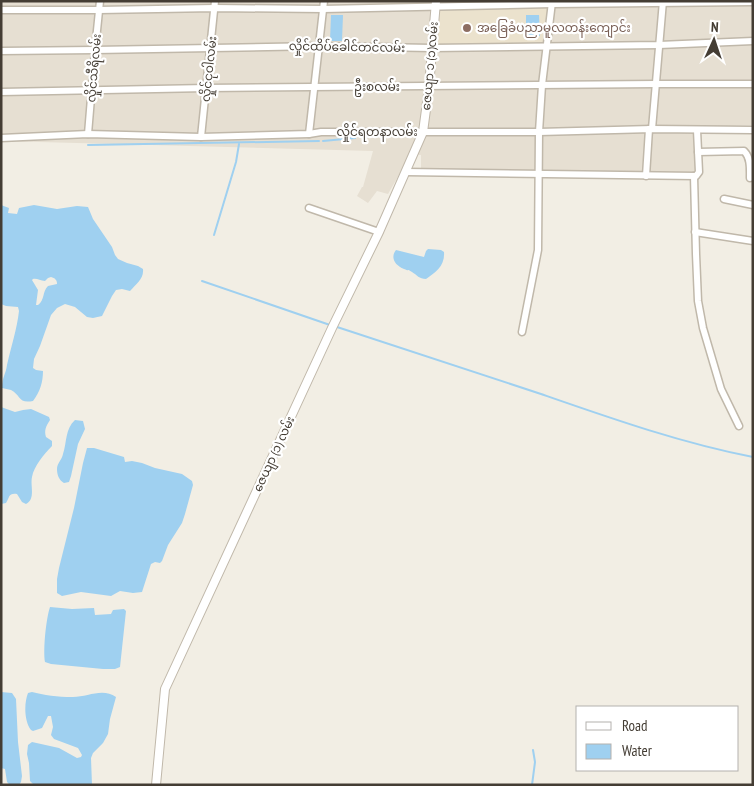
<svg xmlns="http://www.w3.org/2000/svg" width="754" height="786" viewBox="0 0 754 786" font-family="'PT Sans Narrow','Noto Sans Myanmar',sans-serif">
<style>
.residential{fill:#e6dfd2}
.education{fill:#ebe2cd}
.water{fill:#9fd0f0;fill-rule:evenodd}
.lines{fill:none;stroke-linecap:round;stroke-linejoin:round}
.stream{stroke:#9fd0f0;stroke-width:2}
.minor-casing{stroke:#c0b8aa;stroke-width:9}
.tertiary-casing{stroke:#c0b8aa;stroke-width:10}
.minor{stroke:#fff;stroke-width:6}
.tertiary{stroke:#fff;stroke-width:8}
.education-dot{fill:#8d6e63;stroke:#fff;stroke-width:2}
.labels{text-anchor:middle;stroke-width:4.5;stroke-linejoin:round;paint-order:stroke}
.education-label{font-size:12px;fill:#785e54;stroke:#fff;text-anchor:start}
.street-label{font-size:12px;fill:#443d34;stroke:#fff}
</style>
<rect width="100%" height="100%" fill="#f2eee4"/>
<polygon class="residential" points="1,1 753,1 753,125 698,127 699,179 421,169 421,155 411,154 388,194 377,191 368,203 357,196 362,187 363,187 373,151 1,141"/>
<polygon class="education" points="548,6 546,45 436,45 439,9"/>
<g class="water">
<polygon points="331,15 343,15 342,41 330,41"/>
<polygon points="526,15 539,15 540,36 526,36"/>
<path d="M1,205l8,3 -1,5 9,1 2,-6 15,-3 23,4 20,-3 11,1 5,12 19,28 3,8 3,4 9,4 11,3 5,3c1,10 -7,15 -13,22l-8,-2 -6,1 -4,6 -10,20 -9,2 -6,-1 -12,-10 -10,-3 -8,4 -6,7 -11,31 -6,13 -1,9 3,2 7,1c0,11 -3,21 -10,30 -15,3 -12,-6 -22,-11 -3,-1 -6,-1 -9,-2 0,-11 4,-14 5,-23 4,-18 10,-36 12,-54l-1,-4 -12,-1 -5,-2zM51,277c4,1 6,3 6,7l-9,2c-6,6 -3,14 -10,19h-2l2,-15 -6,-10 1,-1c4,-1 7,2 12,2l3,-3z"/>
<path d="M428,249l13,1 3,2c1,14 -8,20 -18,27 -7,0 -9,-4 -14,-7 -7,-4 -1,0 -8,-3 -9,-4 -14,-11 -8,-19l28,7 2,-6z"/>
<path d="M1,407l14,5 8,-2 8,-1 18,8 1,3c-4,6 -6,10 -4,17l6,4v5c-8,8 -18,20 -20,31 -2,9 4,22 -6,27l-4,-2 -5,-8c-9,-1 -7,3 -11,9l-5,1z"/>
<path d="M75,420l8,1 2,8 -7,15 -7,32 -2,6 -5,1c-5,-3 -7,-8 -7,-14 0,-6 5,-9 6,-15 4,-12 2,-25 12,-34z"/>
<polygon points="87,448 94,448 124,457 125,462 132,461 142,463 155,468 182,474 192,481 193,485 185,514 182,523 168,545 162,561 160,563 155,562 151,564 142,592 133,593 120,591 111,596 81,592 62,596 57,593 57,579 59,568 74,508 83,463"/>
<path d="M50,607l22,2 22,-1 1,7 16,-1 2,-4 11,-1 2,2 -6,56 -5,2h-12l-52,-5 -6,-2c-2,-12 1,-43 5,-55z"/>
<polygon points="1,692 12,693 16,699 18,742 22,776 21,782 19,785 10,785 7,782 5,769 1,768"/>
<path d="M32,692c11,3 27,5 39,5 15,1 31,-10 45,0l-6,22 -2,15 -5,9 -10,10 -2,5 1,27h-58l-4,-4 -1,-18 -2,-9 1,-9 4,-3 27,6 18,10 4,-1 1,-2 -4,-7 -24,-9 -3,-4 2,-8 -2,-11h-3l-6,12 -9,3 -2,-1c-7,-9 -7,-27 -3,-37z"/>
</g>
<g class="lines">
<g class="stream">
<polyline points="323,141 355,138"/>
<polyline points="88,145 319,141"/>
<polyline points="214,235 236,162 239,144"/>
<polyline points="202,281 330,325"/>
<path d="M334,326c69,22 138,45 207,68 69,24 140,49 212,63"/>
<polyline points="532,785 535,762 533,750"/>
</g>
<g class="minor-casing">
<g id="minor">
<polyline points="1,10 99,10 215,8 323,9 552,4 753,2"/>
<polyline points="1,51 95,50 320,46 432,48 659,45 753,41"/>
<polyline points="1,92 207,88 656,84 753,84"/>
<polyline points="652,129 663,1"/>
<polyline points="88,134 95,50 100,1"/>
<polyline points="309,134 324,1"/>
<polyline points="201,137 215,1"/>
<polyline points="1,138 88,134 201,137 309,134 321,132 539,132 652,129 753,130"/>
<path d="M698,152l46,-1c7,7 6,18 6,27"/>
<polyline points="406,172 696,176 699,172 697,130"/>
<polyline points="646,176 649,129"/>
<polyline points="694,176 696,254 698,301 703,328 721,389 739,426"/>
<polyline points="724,199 753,205"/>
<polyline points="309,208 379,232"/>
<polyline points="695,232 753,241"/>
<polyline points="522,332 538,250 539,132 542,85 552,2"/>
</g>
</g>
<g class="tertiary-casing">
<polyline id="tertiary" points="156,785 165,689 332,328 379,232 423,132 429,87 436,1"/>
</g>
<use href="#minor" class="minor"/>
<use href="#tertiary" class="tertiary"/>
</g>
<circle class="education-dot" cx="467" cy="28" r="5"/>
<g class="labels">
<g class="education-label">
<text x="477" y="32">အခြေခံပညာမူလတန်းကျောင်း</text>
</g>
<g class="street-label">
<text transform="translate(347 47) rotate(1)" y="4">လှိုင်ထိပ်ခေါင်တင်လမ်း</text>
<text transform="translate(430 66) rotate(-85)" y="4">ဇေယျာ ၁ (၁)လမ်း</text>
<text transform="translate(94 68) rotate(-85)" y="4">လှိုင်သီရိလမ်း</text>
<text transform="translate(209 69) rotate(-84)" y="4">လှိုင်ငုဝါလမ်း</text>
<text x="377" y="91">ဦးစလမ်း</text>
<text x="377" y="136">လှိုင်ရတနာလမ်း</text>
<text transform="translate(274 454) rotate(-65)" y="4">ဇေယျာ (၁) လမ်း</text>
</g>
</g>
<rect width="754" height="786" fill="none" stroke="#443d34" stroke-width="5"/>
<rect x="576" y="706" width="162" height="65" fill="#ffffff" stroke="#b4b1ae"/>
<rect x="586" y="722" width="25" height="8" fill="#ffffff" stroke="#b4b1ae"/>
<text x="622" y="731" font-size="15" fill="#443d34">Road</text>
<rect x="586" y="744" width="25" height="15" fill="#9fd0f0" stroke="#b4b1ae"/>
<text x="622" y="756" font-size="15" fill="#443d34">Water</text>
<g transform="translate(714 40) rotate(3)" stroke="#ffffff" stroke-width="4" paint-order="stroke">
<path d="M0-4L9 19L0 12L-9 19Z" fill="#443d34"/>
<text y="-8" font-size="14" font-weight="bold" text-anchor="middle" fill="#443d34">N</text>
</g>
</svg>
